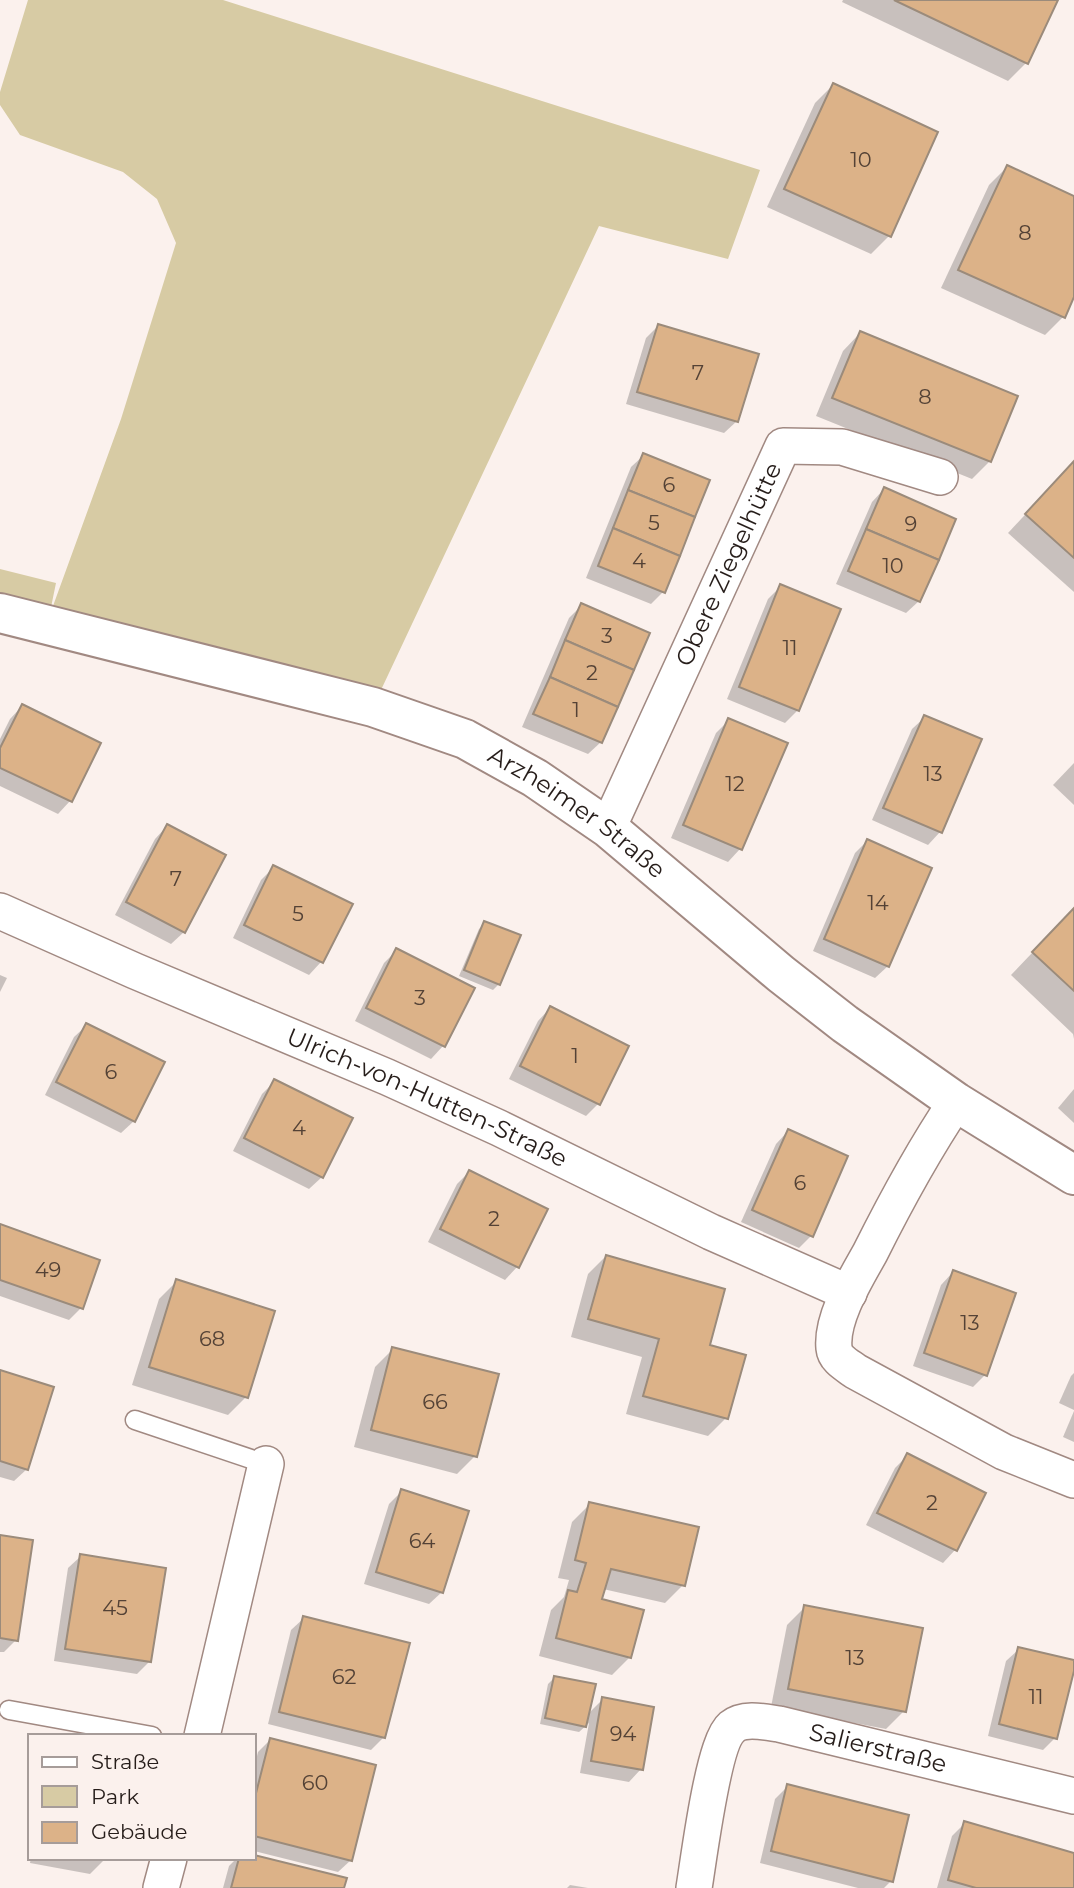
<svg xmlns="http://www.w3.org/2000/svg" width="1074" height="1888" viewBox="0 0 1074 1888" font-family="Montserrat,sans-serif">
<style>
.green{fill:#d7cba4}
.shadow{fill:#0003}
.building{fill:#dcb288;stroke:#9b8b7b;stroke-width:2}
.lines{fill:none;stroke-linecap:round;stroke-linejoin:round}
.service-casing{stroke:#a18982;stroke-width:21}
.minor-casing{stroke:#a18982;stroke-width:38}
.tertiary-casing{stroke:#a18982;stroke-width:42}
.service{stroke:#fff;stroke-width:18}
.minor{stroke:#fff;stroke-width:35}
.tertiary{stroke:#fff;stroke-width:38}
.labels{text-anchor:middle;stroke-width:7;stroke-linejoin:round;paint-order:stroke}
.number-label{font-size:21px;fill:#544236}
.street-label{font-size:24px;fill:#261d1a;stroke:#fbf1ed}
</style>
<rect width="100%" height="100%" fill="#fbf1ed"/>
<polygon class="green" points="28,0 223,0 760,170 728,259 599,226 373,707 0,613 0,569 56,583 49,617 121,419 176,243 157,199 123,172 20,135 0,105 0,92"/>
<g class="shadow">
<polygon points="843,0 1056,0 1026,63 1008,81 842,2"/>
<polygon points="833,85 889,236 871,254 767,207 815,103"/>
<polygon points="1007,167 1074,198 1074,293 1063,317 1045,335 941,288 989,185"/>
<polygon points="658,326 737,421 724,433 626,404 646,338"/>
<polygon points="860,333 990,461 972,479 816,416 843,351"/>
<polygon points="644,455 663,592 651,604 586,578 631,467"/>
<polygon points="1074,462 1074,592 1008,533"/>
<polygon points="884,489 919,601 906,613 836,584 872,502"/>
<polygon points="781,586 798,710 785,723 727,699 768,599"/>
<polygon points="582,605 601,742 588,754 522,727 569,618"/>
<polygon points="22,706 99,744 70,801 58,814 0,786 0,739 10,719"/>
<polygon points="925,717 980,740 940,832 928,845 872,820 912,729"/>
<polygon points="729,720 786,744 740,849 728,862 671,838 716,733"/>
<polygon points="1074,763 1074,805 1053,785"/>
<polygon points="167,826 184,932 171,944 115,915 155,839"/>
<polygon points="867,841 888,966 875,978 813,951 855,853"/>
<polygon points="274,867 350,905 321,962 309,975 233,938 261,880"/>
<polygon points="1074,909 1074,1039 1073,1034 1011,975"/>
<polygon points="485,923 499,984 493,990 459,976 479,929"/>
<polygon points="396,951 443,1046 431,1059 355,1021 384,963"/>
<polygon points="0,975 7,978 0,992"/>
<polygon points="550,1008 598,1104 586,1116 509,1079 538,1021"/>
<polygon points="87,1025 134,1121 121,1133 45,1095 74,1037"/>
<polygon points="275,1081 322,1177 309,1189 233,1151 262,1094"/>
<polygon points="1074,1089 1074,1123 1058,1108"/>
<polygon points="788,1131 811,1236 799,1248 741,1222 776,1144"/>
<polygon points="469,1172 517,1267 505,1280 428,1242 457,1184"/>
<polygon points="0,1226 81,1308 69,1320 0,1296"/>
<polygon points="606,1256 708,1346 726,1418 708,1436 626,1414 642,1357 571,1337 588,1274"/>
<polygon points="953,1272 985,1375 973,1387 913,1366 941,1285"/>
<polygon points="177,1281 246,1397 228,1415 132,1385 159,1299"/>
<polygon points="393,1349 475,1456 457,1474 354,1447 375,1367"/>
<polygon points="0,1372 27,1469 14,1481 0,1477"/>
<polygon points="1074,1373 1074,1410 1059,1403 1071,1376"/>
<polygon points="1074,1411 1074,1442 1063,1437"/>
<polygon points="908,1455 984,1493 955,1550 943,1563 866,1525 895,1468"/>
<polygon points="402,1491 442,1592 429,1604 364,1584 389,1504"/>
<polygon points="590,1504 683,1585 665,1603 603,1589 600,1601 630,1657 612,1675 539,1656 551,1610 564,1597 569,1580 558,1578 572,1522"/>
<polygon points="0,1537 16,1640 4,1652 0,1652"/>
<polygon points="81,1556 150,1661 137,1674 54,1661 68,1568"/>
<polygon points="805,1607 904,1711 886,1729 771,1707 787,1625"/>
<polygon points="304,1618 383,1738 371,1750 268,1724 291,1630"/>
<polygon points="1019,1649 1074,1662 1055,1738 1043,1750 988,1736 1006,1661"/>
<polygon points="554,1678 587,1715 603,1699 641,1769 629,1782 580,1773 589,1723 579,1732 540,1724 548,1684"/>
<polygon points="270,1740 351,1860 338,1872 254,1851 254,1768 258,1752"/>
<polygon points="788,1786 891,1881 884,1888 858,1888 760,1863 775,1799"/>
<polygon points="965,1823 1074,1854 1074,1888 937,1888 952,1836"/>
<polygon points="254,1857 345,1879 342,1888 223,1888 229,1866 237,1858 254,1858"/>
<polygon points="31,1858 103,1858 103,1861 90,1874 30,1863"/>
<polygon points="570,1885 588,1888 567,1888"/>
</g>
<g class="building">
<polygon points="894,0 1058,0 1028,64"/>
<polygon points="833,83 938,132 891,237 784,189"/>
<polygon points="1007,165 1074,196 1074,297 1065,318 958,270"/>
<polygon points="658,324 759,354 738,422 637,392"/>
<polygon points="860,331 1018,396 991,462 832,398"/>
<polygon points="643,453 710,480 695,517 628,490"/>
<polygon points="1074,461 1074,558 1025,514"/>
<polygon points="884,487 956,519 939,560 866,529"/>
<polygon points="628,490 695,517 680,556 613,528"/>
<polygon points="613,528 680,556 665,593 598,566"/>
<polygon points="866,529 939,560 920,602 848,571"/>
<polygon points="780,584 841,609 799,711 739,687"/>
<polygon points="581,603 650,633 634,670 565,640"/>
<polygon points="565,640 634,670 618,707 550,677"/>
<polygon points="550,677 618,707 602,743 533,714"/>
<polygon points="22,704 101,743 72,802 0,768 0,748"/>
<polygon points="924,715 982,739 942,833 883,808"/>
<polygon points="728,718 788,743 742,850 683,825"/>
<polygon points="167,824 226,855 185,933 126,902"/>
<polygon points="867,839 932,868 889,967 824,939"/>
<polygon points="273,865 353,904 323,963 244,925"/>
<polygon points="1074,908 1074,991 1032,952"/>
<polygon points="484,921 521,935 500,985 464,970"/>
<polygon points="396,948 475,988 445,1047 366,1008"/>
<polygon points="550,1006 629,1046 600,1105 520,1066"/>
<polygon points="86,1023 165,1062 135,1122 56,1082"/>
<polygon points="274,1079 353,1118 323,1178 244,1138"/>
<polygon points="788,1129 848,1156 813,1237 752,1210"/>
<polygon points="469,1170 548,1209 519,1268 440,1229"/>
<polygon points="0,1224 100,1260 83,1309 0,1280"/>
<polygon points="606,1255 725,1289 710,1345 746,1355 728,1419 643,1396 659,1339 588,1319"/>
<polygon points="953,1270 1016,1293 987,1376 924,1353"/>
<polygon points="176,1279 275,1311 248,1398 149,1367"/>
<polygon points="392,1347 499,1374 477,1457 371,1430"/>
<polygon points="0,1370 54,1387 28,1470 0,1461"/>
<polygon points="907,1453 986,1493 957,1551 877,1513"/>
<polygon points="401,1489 469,1511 443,1593 376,1572"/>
<polygon points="589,1502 699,1527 685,1586 611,1569 602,1599 644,1610 631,1658 556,1638 568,1590 577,1592 586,1563 575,1560"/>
<polygon points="0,1535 33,1540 18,1641 0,1638"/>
<polygon points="80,1554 166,1568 151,1662 65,1649"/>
<polygon points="804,1605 923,1628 906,1712 788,1689"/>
<polygon points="303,1616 410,1643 385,1738 279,1712"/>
<polygon points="1018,1647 1074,1660 1074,1671 1057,1739 999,1724"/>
<polygon points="554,1676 596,1684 586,1727 545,1718"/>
<polygon points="602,1697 654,1707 643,1770 591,1761"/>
<polygon points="270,1738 376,1765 352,1861 254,1836 254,1801"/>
<polygon points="787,1784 909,1815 893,1882 771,1851"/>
<polygon points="964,1821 1074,1853 1074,1888 976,1888 948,1880"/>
<polygon points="254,1855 347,1878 344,1888 231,1888 239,1858 254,1858"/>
</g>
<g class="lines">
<g class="service-casing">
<g id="service">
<polyline points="135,1420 266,1464"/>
<polyline points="9,1710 152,1736"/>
</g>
</g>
<g class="minor-casing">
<g id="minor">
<path id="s1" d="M608,828l175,-382 59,1 98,30"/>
<path id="s2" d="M0,911l135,60 252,106 112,51 212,104 138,61"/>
<path d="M956,1102c-33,49 -60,99 -86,151 -14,25 -39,65 -36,95 1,11 13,17 21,23l149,81 70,28"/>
<polyline points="202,1736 266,1464"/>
<polyline points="161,1888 169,1858"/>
<path id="s3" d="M694,1888c5,-30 19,-145 38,-161 12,-10 33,-5 47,-3l295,72"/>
</g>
</g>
<g class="tertiary-casing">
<g id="tertiary">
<path id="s4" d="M0,613l373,94 92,32 70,39 73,50 173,146 64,50 111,78 118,73"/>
</g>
</g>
<use href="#service" class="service"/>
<use href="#minor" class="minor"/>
<use href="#tertiary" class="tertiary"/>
</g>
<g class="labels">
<g class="number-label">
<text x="861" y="167">10</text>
<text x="1025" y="240">8</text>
<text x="698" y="380">7</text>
<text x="925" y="404">8</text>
<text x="669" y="492">6</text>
<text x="654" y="530">5</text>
<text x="911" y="531">9</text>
<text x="639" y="568">4</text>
<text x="893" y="573">10</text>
<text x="607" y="643">3</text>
<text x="790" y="655">11</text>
<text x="592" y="680">2</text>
<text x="576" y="717">1</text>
<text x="933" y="781">13</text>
<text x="735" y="791">12</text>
<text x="176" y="886">7</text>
<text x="878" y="910">14</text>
<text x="298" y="921">5</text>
<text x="420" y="1005">3</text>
<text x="575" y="1063">1</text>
<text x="111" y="1079">6</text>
<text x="299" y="1135">4</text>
<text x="800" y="1190">6</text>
<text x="494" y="1226">2</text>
<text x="48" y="1277">49</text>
<text x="970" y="1330">13</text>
<text x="212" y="1346">68</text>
<text x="435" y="1409">66</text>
<text x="932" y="1510">2</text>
<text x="422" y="1548">64</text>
<text x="115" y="1615">45</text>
<text x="855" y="1665">13</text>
<text x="344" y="1684">62</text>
<text x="1036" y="1704">11</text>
<text x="623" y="1741">94</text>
<text x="315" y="1790">60</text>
</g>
<g class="street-label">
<text dy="8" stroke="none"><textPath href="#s1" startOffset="290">Obere Ziegelhütte</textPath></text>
<text dy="8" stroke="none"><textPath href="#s4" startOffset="616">Arzheimer Straße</textPath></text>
<text dy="8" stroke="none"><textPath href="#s2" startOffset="466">Ulrich-von-Hutten-Straße</textPath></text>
<text dy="8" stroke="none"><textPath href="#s3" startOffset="317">Salierstraße</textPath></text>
</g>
</g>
<rect x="28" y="1734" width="228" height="126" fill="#fbf1ed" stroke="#a69c99" stroke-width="2"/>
<rect x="42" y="1757" width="35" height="10" fill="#ffffff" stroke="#a69c99" stroke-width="2"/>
<text x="91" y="1769" font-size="21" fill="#261d1a">Straße</text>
<rect x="42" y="1786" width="35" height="21" fill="#d7cba4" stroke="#a69c99" stroke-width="2"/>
<text x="91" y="1804" font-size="21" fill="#261d1a">Park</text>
<rect x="42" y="1822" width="35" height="21" fill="#dcb288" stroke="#a69c99" stroke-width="2"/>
<text x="91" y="1839" font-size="21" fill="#261d1a">Gebäude</text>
</svg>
